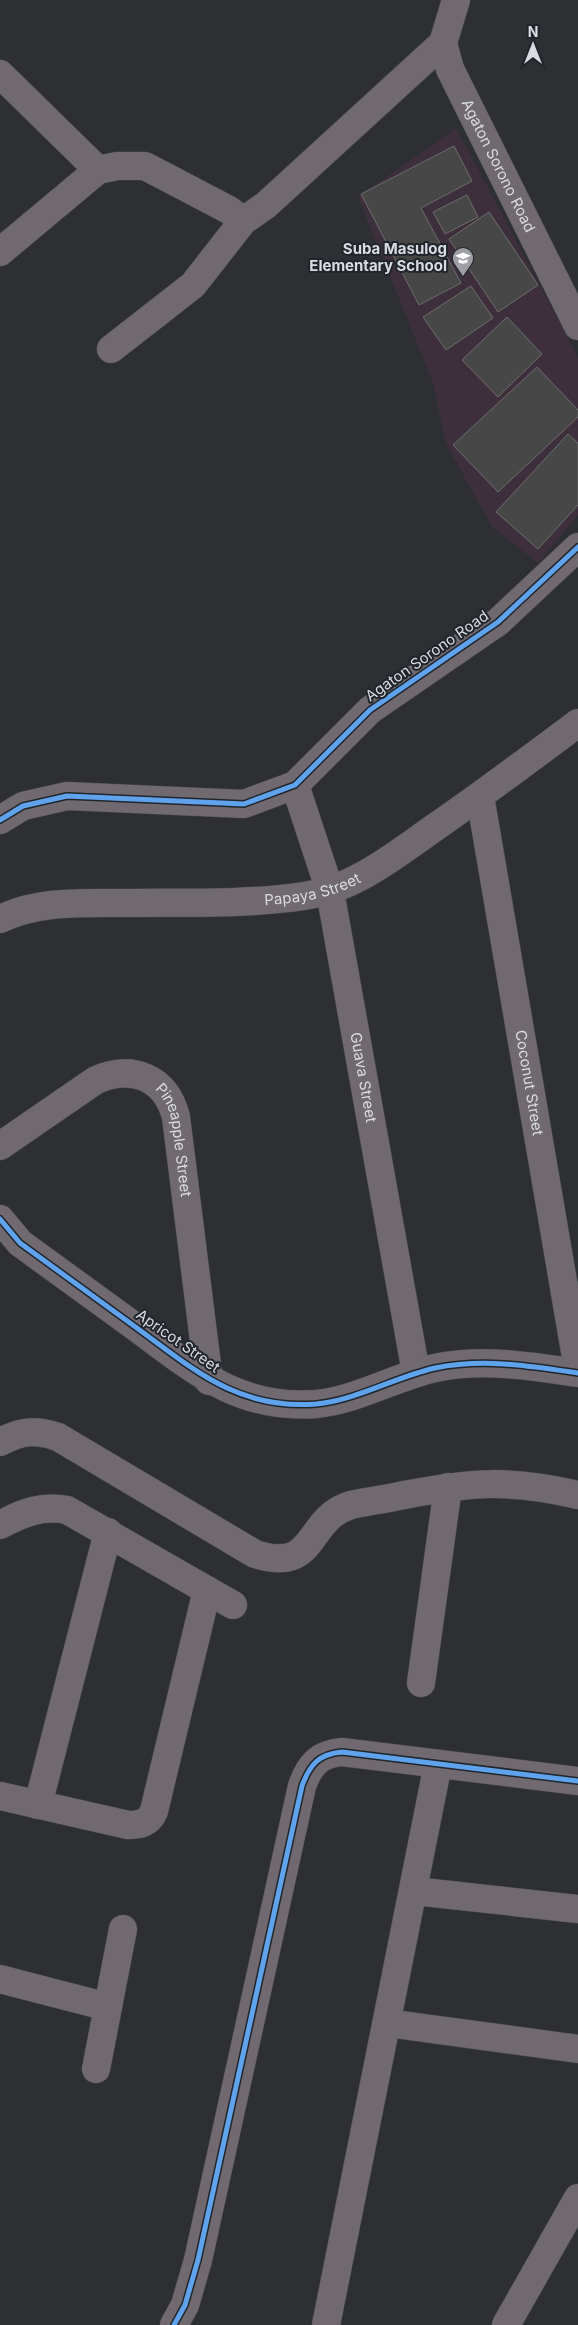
<svg xmlns="http://www.w3.org/2000/svg" width="578" height="2325" viewBox="0 0 578 2325" font-family="Inter,sans-serif">
<style>
.education{fill:#3d303c}
.building{fill:#474747;stroke:#6d6d6d}
.lines{fill:none;stroke-linecap:round;stroke-linejoin:round}
.minor-casing{stroke:#494b4e;stroke-width:29}
.tertiary-casing{stroke:#494b4e;stroke-width:29}
.minor{stroke:#716970;stroke-width:28}
.tertiary{stroke:#716970;stroke-width:28}
.cycleway-casing{stroke:#21252c;stroke-width:8}
.cycleway{stroke:#60a3ed;stroke-width:5}
.labels{text-anchor:middle;stroke-width:4;stroke-linejoin:round;paint-order:stroke}
.street-label{font-size:15px;fill:#d9dce2;stroke:#21252c}
.poi-label{font-size:15px;font-weight:bold;fill:#d9dce2;stroke:#21252c;text-anchor:end}
</style>
<rect width="100%" height="100%" fill="#2d2f33"/>
<polygon class="education" points="456,128 578,357 578,515 538,563 492,527 446,444 433,383 358,197"/>
<g class="building">
<polygon points="454,146 472,181 421,208 461,283 419,305 361,194"/>
<polygon points="467,195 478,217 445,234 433,212"/>
<polygon points="489,212 538,285 498,312 449,239"/>
<polygon points="471,286 493,318 446,350 423,317"/>
<polygon points="507,317 542,354 498,397 462,360"/>
<polygon points="537,367 578,410 578,417 498,492 453,445"/>
<polygon points="568,434 578,443 578,505 538,549 496,512"/>
</g>
<g class="lines">
<g class="minor-casing">
<g id="minor">
<polyline points="0,74 98,170"/>
<polyline points="0,252 98,170 117,166 145,166 229,210 243,221 266,205 443,43"/>
<polyline points="111,349 193,285 243,221"/>
<path id="s1" d="M295,785l35,106 86,482"/>
<path id="s2" d="M480,796l98,573"/>
<path id="s3" d="M0,919c38,-18 78,-16 119,-16 61,-1 124,2 185,-7 50,-7 90,-40 130,-68 49,-34 96,-69 144,-105"/>
<path id="s4" d="M0,1146l96,-66c37,-16 70,-2 80,37l33,264"/>
<path d="M0,1219l20,24c37,27 73,53 110,80 61,44 105,87 186,81 41,-4 79,-27 119,-36 48,-10 96,-2 143,5"/>
<path d="M0,1442c21,-11 36,-13 58,-5l197,117c64,20 49,-35 96,-49 17,-4 36,-6 53,-10 68,-13 106,-16 174,0"/>
<path d="M0,1525c22,-12 42,-20 67,-15l166,95"/>
<polyline points="421,1683 448,1487"/>
<path d="M0,1796l128,29c12,0 21,-2 26,-14l53,-221"/>
<polyline points="38,1805 108,1532"/>
<polyline points="414,1891 578,1909"/>
<polyline points="0,1979 108,2007"/>
<polyline points="387,2023 578,2049"/>
<polyline points="96,2069 123,1929"/>
<path d="M174,2325l11,-20 13,-45 104,-474c8,-22 17,-32 40,-34l236,29"/>
<polyline points="326,2325 438,1764"/>
<polyline points="506,2325 578,2198"/>
</g>
</g>
<g class="tertiary-casing">
<g id="tertiary">
<path id="s5" d="M456,0l-13,43 7,26 128,257"/>
<polyline points="0,820 23,806 67,796 244,804 295,785 370,710 498,622 578,547"/>
</g>
</g>
<use href="#minor" class="minor"/>
<use href="#tertiary" class="tertiary"/>
<g class="cycleway-casing">
<g id="cycleway">
<polyline points="0,820 23,806 67,796 244,804 295,785 370,710 498,622 578,547"/>
<path d="M0,1219l20,24c37,27 73,53 110,80 61,44 105,87 186,81 41,-4 79,-27 119,-36 48,-10 96,-2 143,5"/>
<path d="M174,2325l11,-20 13,-45 104,-474c8,-22 17,-32 40,-34l236,29"/>
</g>
</g>
<use href="#cycleway" class="cycleway"/>
</g>
<defs>
<g id="school-pin" transform="scale(1.125)"><path d="M0 17L-7.5 6A9.5 9.5 0 1 1 7.5 6Z" fill="#9d9fa5" stroke="#21252c"/><path d="M0-5L7-2L0 1L-7-2ZM-4 1L0 2.5L4 1V4Q0 6-4 4Z" fill="#fff"/></g>
</defs>
<g fill-rule="evenodd">
<use href="#school-pin" x="463" y="258"/>
</g>
<g class="labels">
<g class="street-label">
<text dy="5" stroke="none"><textPath href="#s5" startOffset="180">Agaton Sorono Road</textPath></text>
<text transform="translate(427 656) rotate(-35)" y="5">Agaton Sorono Road</text>
<text dy="5" stroke="none"><textPath href="#s3" startOffset="316">Papaya Street</textPath></text>
<text dy="5" stroke="none"><textPath href="#s1" startOffset="301">Guava Street</textPath></text>
<text dy="5" stroke="none"><textPath href="#s2" startOffset="291">Coconut Street</textPath></text>
<text dy="5" stroke="none"><textPath href="#s4" startOffset="241">Pineapple Street</textPath></text>
<text transform="translate(178 1341) rotate(35)" y="5">Apricot Street</text>
</g>
<g class="poi-label">
<text x="447" y="254">Suba Masulog<tspan x="447" dy="17">Elementary School</tspan></text>
</g>
</g>
<g transform="translate(533 45)" stroke="#21252c" stroke-width="4" paint-order="stroke">
<path d="M0-4L9 19L0 12L-9 19Z" fill="#d9dce2"/>
<text y="-8" font-size="14" font-weight="bold" text-anchor="middle" fill="#d9dce2">N</text>
</g>
</svg>
